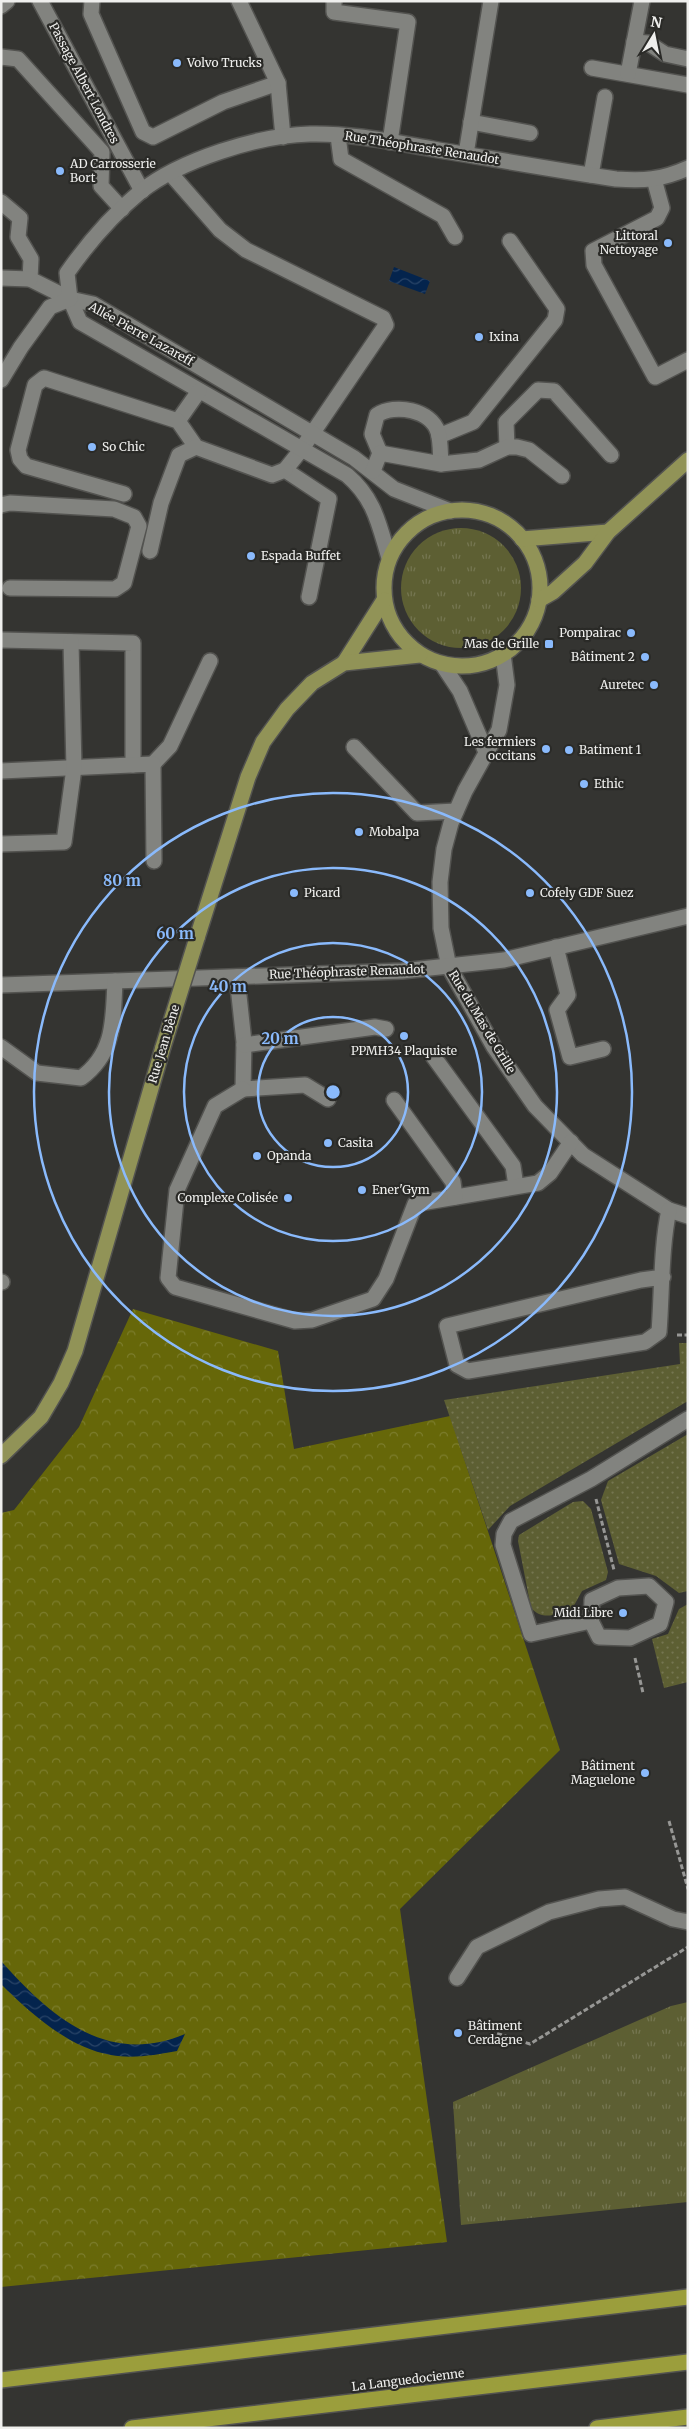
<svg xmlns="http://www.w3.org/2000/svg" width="689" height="2429" viewBox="0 0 689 2429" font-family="Merriweather,serif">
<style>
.grass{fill:url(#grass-tufts)}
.forest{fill:url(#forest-crowns)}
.park{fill:url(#park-dots)}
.water{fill:url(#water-waves)}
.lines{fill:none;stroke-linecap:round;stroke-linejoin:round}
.minor-casing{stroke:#535350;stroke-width:18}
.major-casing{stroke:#535350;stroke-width:18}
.highway-casing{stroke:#535350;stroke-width:18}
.path{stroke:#979795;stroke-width:3;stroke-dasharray:5 2.5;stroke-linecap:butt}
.minor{stroke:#82837f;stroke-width:15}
.major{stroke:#919357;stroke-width:15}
.highway{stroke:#9b9e3c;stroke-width:15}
.major-bridge-casing{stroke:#535350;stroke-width:18;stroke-linecap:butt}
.major-bridge{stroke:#919357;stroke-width:15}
.ring{fill:none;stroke:#8abafc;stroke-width:2.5}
.poi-dot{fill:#8abafc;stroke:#2a2a27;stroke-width:2}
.labels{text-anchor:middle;stroke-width:4.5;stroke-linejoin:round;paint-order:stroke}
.poi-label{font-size:12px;fill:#efefed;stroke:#2a2a27;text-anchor:start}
.street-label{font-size:12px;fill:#efefed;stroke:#2a2a27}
.centre{fill:#8abafc;stroke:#2a2a27;stroke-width:2.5}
.ring-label{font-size:15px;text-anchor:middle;font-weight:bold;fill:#8abafc;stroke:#2a2a27;stroke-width:4.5;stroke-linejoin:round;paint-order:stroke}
</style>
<defs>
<pattern id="grass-tufts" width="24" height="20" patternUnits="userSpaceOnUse" patternTransform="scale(1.25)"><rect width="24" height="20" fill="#5d5f33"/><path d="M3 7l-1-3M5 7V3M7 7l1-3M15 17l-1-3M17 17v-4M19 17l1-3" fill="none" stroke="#757651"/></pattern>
<pattern id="forest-crowns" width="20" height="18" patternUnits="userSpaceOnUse" patternTransform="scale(1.25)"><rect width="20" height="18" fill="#666709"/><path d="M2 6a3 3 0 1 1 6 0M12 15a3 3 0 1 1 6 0" fill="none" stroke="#7c7d2d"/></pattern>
<pattern id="park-dots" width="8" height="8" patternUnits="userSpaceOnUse" patternTransform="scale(1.25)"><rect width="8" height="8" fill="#5d5f33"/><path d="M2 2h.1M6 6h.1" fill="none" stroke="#757651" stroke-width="1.8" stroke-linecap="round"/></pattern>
<pattern id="water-waves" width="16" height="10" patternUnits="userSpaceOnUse" patternTransform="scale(1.25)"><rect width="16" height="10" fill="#04244d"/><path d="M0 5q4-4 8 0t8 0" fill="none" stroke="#294467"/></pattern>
</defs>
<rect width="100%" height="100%" fill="#343431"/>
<g class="grass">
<circle cx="461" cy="588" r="60"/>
<polygon points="688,2002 688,2202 461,2225 453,2102 671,2006"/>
</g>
<polygon class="forest" points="133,1309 278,1351 294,1449 450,1416 560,1750 400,1909 447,2242 1,2287 1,1513 14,1510 79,1427"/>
<g class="park">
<polygon points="679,1343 688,1343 688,1401 510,1506 488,1530 444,1400 680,1364"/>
<polygon points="688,1434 688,1591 679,1593 656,1576 619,1564 601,1500 608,1481"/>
<path d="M583,1501l8,8 17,63 -2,8 -24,11 -11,20c-16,3 -28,10 -40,-3l-13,-67 1,-6 54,-33z"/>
<polygon points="688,1604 688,1682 664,1688 652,1639 668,1634 679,1609"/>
</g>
<g class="water">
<polygon points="394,267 430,281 425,294 389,281"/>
<path d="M1,1961c49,55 106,106 184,73l-8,17c-21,4 -45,8 -66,4 -42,-7 -81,-42 -110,-71z"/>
</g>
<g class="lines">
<g class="minor-casing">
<g id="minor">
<polyline points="40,1 142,191"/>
<polyline points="92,1 91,14 143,132 153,137 223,102 278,83"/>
<polyline points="239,1 278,83 283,137"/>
<polyline points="334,1 334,12 408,22 390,142"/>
<polyline points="1,6 7,1"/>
<polyline points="634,42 648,43 665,54 688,59"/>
<polyline points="1,57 18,59 102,152 101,186 122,209"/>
<polyline points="592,68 688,85"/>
<polyline points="628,74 642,1"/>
<polyline points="471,122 530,133"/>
<polyline points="338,136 341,159 443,216 455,237"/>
<polyline points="466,154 491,1"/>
<polyline points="171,174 220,230 246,250 383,318 386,325 301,450 285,470 329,499 309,597"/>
<polyline points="591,175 605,97"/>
<polyline points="654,179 662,208 657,218 593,251 594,265 655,377 688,360"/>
<polyline points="1,202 20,218 18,237 31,259 30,279 70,299 93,304 354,458 394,489 450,511"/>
<polyline points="1,278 30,279"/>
<path d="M70,299l10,23 267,153c28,24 32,50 42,83"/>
<path d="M1,380l20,-33 29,-40 20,-8 -3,-26c21,-30 44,-57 73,-81 40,-32 119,-57 170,-58 41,-1 83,8 123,15 61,10 122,21 183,30 28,2 45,1 72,-11"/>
<polyline points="178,421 199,391"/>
<polyline points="439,436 473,422 555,320 557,309 510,241"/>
<polyline points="507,447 506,422 538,390 554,391 611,455"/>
<path d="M380,453l-8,-19 5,-19c18,-12 54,-5 61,17 3,11 2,22 3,32"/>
<polyline points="373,471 380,453 441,464 479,460 507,447 517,447 529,450 562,476"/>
<polyline points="124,494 26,466 20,459 18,450 35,385 44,378 178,421 196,447 272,475 285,470"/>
<polyline points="1,505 10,503 114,509 134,517 139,526 124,583 115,589 10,588"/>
<polyline points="150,551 161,503 179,455 196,447"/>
<polyline points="1,640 133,643 133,765"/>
<polyline points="503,654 507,685 499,730 465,791 451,823 444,849 440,882 441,928 449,967 494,1047 535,1106 583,1155 669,1210 688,1216"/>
<polyline points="442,664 460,691 486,752"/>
<polyline points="354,747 417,813 456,811"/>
<polyline points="153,764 170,746 210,661"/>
<polyline points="1,771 153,764 154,861"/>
<polyline points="1,844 64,842 74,768 71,642"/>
<polyline points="556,947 568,995 557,1010 570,1057 603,1049"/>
<polyline points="237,977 244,1042 243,1089 305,1085 328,1099"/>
<polyline points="1,985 402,971 504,960 688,916"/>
<polyline points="244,1045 375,1027 386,1029"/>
<path d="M1,1047l36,26 44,5c34,-25 32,-58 34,-97"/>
<polyline points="433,1056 513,1166 516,1186"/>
<polyline points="243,1089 215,1106 177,1190 168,1278 175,1287 295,1321 312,1320 373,1299 386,1279 415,1204 538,1183 550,1173 571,1142"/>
<polyline points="394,1100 453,1182 455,1197"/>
<path d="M663,1277l-22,3 -194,46 10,39 11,6 177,-29 14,-10c3,-38 2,-86 10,-122"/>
<polyline points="1,1282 2,1282"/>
<polygon points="649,1586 666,1602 660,1624 630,1638 599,1637 591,1621 592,1600 618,1588"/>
<polyline points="591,1621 531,1634 503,1545 504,1534 511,1521 591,1479 688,1419"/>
<polyline points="457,1978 477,1947 549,1912 599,1899 625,1897 673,1919 688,1922"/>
</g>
</g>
<g class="major-casing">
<g id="major">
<circle cx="462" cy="588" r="78"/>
<polyline points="522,539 608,532"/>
<polyline points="539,600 553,592 585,563 608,532 688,460"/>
<polyline points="344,663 384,600"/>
<polyline points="197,938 248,777 263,742 287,709 312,683 344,663 420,655"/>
<polyline points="1,1456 41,1417 61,1383 75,1351 163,1047"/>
</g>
</g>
<g class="highway-casing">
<g id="highway">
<polyline points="1,2380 688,2297"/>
<polyline points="132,2428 688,2362"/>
<polyline points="597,2428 688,2417"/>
</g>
</g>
<g class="path">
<polyline points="677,1335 688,1335"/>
<polyline points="596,1499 614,1570"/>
<polyline points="635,1658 643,1693"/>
<polyline points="669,1821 688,1889"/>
<polyline points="490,2031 530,2044 688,1947"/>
</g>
<use href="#minor" class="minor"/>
<use href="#major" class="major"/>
<use href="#highway" class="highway"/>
<g class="major-bridge-casing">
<polyline id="major-bridge" points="163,1047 197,938"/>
</g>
<use href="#major-bridge" class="major-bridge"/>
</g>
<g class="ring">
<circle cx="333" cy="1092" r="75"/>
<circle cx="333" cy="1092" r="149"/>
<circle cx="333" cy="1092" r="224"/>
<circle cx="333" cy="1092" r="299"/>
</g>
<g class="poi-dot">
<circle cx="177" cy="63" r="5"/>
<circle cx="60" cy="171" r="5"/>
<circle cx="668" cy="243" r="5"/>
<circle cx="479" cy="337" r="5"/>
<circle cx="92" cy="447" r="5"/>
<circle cx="251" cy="556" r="5"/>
<circle cx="631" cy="633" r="5"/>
<rect x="544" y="639" width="10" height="10" rx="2.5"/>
<circle cx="645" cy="657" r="5"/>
<circle cx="654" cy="685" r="5"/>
<circle cx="546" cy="749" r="5"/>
<circle cx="569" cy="750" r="5"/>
<circle cx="584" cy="784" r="5"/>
<circle cx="359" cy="832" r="5"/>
<circle cx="294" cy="893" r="5"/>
<circle cx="530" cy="893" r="5"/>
<circle cx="404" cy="1036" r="5"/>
<circle cx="328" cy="1143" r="5"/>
<circle cx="257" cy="1156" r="5"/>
<circle cx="362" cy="1190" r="5"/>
<circle cx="288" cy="1198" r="5"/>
<circle cx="623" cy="1613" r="5"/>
<circle cx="645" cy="1773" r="5"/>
<circle cx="458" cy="2033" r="5"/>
</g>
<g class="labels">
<g class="poi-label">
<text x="187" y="67">Volvo Trucks</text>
<text x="70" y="168">AD Carrosserie<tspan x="70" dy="14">Bort</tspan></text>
<text x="658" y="240" text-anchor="end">Littoral<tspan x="658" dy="14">Nettoyage</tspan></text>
<text x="489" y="341">Ixina</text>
<text x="102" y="451">So Chic</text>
<text x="261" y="560">Espada Buffet</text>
<text x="621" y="637" text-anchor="end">Pompairac</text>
<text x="539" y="648" text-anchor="end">Mas de Grille</text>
<text x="635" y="661" text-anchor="end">Bâtiment 2</text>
<text x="644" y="689" text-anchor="end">Auretec</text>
<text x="536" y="746" text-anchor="end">Les fermiers<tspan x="536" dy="14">occitans</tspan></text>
<text x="579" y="754">Batiment 1</text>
<text x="594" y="788">Ethic</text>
<text x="369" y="836">Mobalpa</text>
<text x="304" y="897">Picard</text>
<text x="540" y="897">Cofely GDF Suez</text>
<text x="404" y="1055" text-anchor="middle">PPMH34 Plaquiste</text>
<text x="338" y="1147">Casita</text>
<text x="267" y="1160">Opanda</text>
<text x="372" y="1194">Ener'Gym</text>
<text x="278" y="1202" text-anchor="end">Complexe Colisée</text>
<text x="613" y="1617" text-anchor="end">Midi Libre</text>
<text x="635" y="1770" text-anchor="end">Bâtiment<tspan x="635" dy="14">Maguelone</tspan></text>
<text x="468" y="2030">Bâtiment<tspan x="468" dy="14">Cerdagne</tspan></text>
</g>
<g class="street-label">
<text transform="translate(84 83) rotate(62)" y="4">Passage Albert Londres</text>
<text transform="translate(422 148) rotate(9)" y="4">Rue Théophraste Renaudot</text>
<text transform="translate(141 334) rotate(29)" y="4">Allée Pierre Lazareff</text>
<text transform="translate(347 972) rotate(-2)" y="4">Rue Théophraste Renaudot</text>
<text transform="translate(482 1022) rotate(59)" y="4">Rue du Mas de Grille</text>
<text transform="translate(164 1044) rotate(-73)" y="4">Rue Jean Bène</text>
<text transform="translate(408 2380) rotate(-7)" y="4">La Languedocienne</text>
</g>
</g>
<circle cx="333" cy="1092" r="8" class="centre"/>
<g class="ring-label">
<text x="122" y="886">80 m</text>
<text x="175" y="939">60 m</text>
<text x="228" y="992">40 m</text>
<text x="280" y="1044">20 m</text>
</g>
<rect width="689" height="2429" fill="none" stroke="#efefed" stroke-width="5"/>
<g transform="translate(654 35) rotate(10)" stroke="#2a2a27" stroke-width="4" paint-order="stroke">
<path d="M0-4L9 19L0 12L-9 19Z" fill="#efefed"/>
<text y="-8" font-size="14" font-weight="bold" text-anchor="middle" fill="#efefed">N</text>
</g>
</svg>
